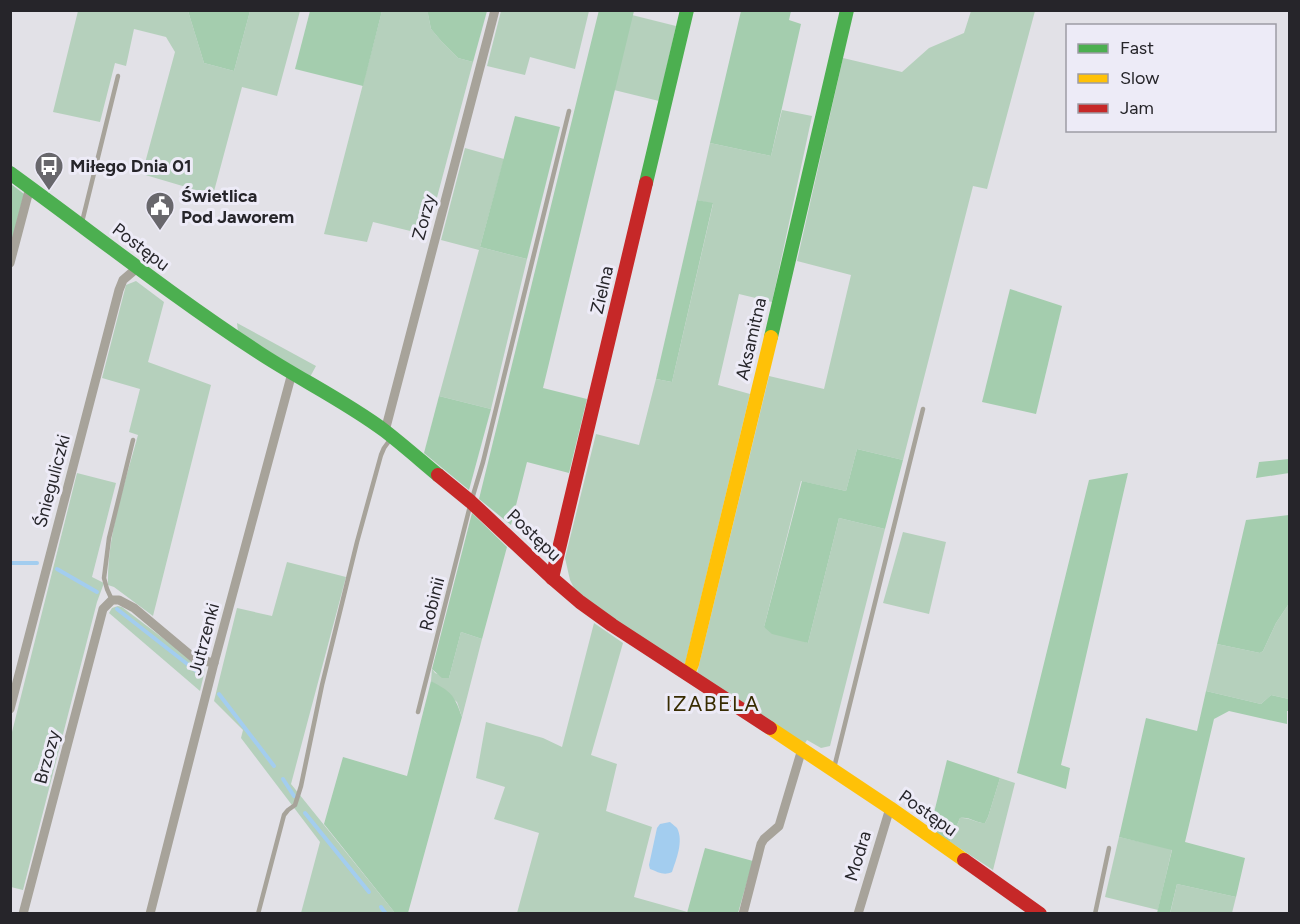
<svg xmlns="http://www.w3.org/2000/svg" width="1300" height="924" viewBox="0 0 1300 924" font-family="Figtree,sans-serif">
<style>
.green{fill:#b5d0bc}
.forest{fill:#a4cdae}
.water{fill:#a3cdef}
.lines{fill:none;stroke-linecap:round;stroke-linejoin:round}
.stream{stroke:#a3cdef;stroke-width:4}
.lane{stroke:#a7a39a;stroke-width:4.5}
.street{stroke:#a7a39a;stroke-width:9}
.fast{stroke:#4caf50;stroke-width:14}
.slow{stroke:#ffc107;stroke-width:14}
.jam{stroke:#c62828;stroke-width:14}
.labels{text-anchor:middle;stroke-width:6;stroke-linejoin:round;paint-order:stroke}
.poi-label{font-size:18px;font-weight:bold;fill:#26252a;stroke:#edebf7;text-anchor:start}
.street-label{font-size:18px;fill:#26252a;stroke:#edebf7}
.quarter-label{font-size:21px;letter-spacing:1.5px;fill:#382c01;stroke:#edebf7}
</style>
<rect width="100%" height="100%" fill="#e2e1e7"/>
<g class="green">
<polygon points="78,11 188,11 204,63 234,71 250,11 300,11 277,96 242,87 213,195 142,174 175,52 166,37 134,29 126,66 115,63 100,122 53,112"/>
<polygon points="382,11 428,11 428,14 431,29 442,42 458,58 473,62 427,235 373,222 367,242 324,234"/>
<polygon points="501,11 589,11 575,69 530,57 525,75 487,66"/>
<polygon points="971,11 1035,11 987,189 973,186 903,460 857,449 846,491 801,481 764,627 808,643 839,518 885,529 830,746 821,748 807,740 804,745 697,673 769,376 824,389 851,275 797,261 843,58 902,72 929,48 964,33"/>
<polygon points="632,15 676,26 659,101 614,90"/>
<polygon points="782,110 812,116 772,302 739,294 718,385 750,394 685,664 625,628 575,590 570,580 565,558 596,434 639,445 656,379 672,382 713,204 697,200 710,143 771,156"/>
<polygon points="465,148 504,159 480,247 527,259 491,409 439,396 479,250 441,240"/>
<path d="M136,281l28,21 -16,60 63,23 -58,231 -39,-29 -6,-2c-1,-51 17,-102 30,-150l-9,-3 11,-43 -38,-11 24,-93z"/>
<polygon points="237,323 316,366 310,377 238,332"/>
<polygon points="77,473 116,483 92,577 104,583 97,602 23,890 11,887 11,736"/>
<polygon points="903,532 946,542 929,614 883,603"/>
<polygon points="287,562 346,577 291,784 395,913 301,913 320,842 241,738 243,730 214,701 237,608 272,616"/>
<polygon points="1289,595 1289,699 1271,695 1261,704 1206,691 1217,644 1260,653 1263,651 1276,623 1288,605"/>
<polygon points="118,606 122,607 205,670 200,691 109,613 112,608"/>
<polygon points="594,623 623,643 591,755 617,764 606,811 652,827 634,897 691,913 517,913 539,833 494,819 505,787 476,778 486,722 543,738 562,747"/>
<polygon points="461,632 482,639 462,717 457,702 431,681 432,669 435,673 449,678"/>
<path d="M1000,778l15,5 -22,87 -43,-28 10,-24c9,-1 16,5 25,5l3,-6z"/>
<polygon points="1119,837 1172,849 1158,910 1105,897"/>
<polygon points="1177,884 1236,897 1232,913 1170,914"/>
</g>
<g class="forest">
<polygon points="599,10 634,11 543,388 587,399 569,473 527,462 511,525 479,499"/>
<polygon points="188,11 250,11 234,71 204,63"/>
<polygon points="310,11 382,11 363,86 295,69"/>
<polygon points="428,11 487,11 473,62 458,58 442,42 431,29 428,14"/>
<polygon points="741,11 791,11 789,20 801,24 771,156 710,143"/>
<polygon points="515,116 560,127 527,259 480,247"/>
<polygon points="11,184 24,194 11,244"/>
<polygon points="697,200 713,203 672,382 656,379"/>
<polygon points="1010,289 1062,306 1036,414 982,402"/>
<polygon points="439,396 491,409 469,490 424,453"/>
<polygon points="857,449 903,460 885,529 839,518 808,643 772,634 764,627 802,481 846,491"/>
<polygon points="1289,459 1289,473 1256,478 1259,462"/>
<polygon points="1128,473 1061,765 1070,768 1066,789 1017,773 1089,480"/>
<polygon points="472,513 507,547 482,639 461,632 449,678 442,678 432,669"/>
<polygon points="1289,515 1290,595 1288,605 1276,623 1263,651 1260,653 1217,644 1246,520"/>
<path d="M431,681c20,11 23,13 31,36l-54,196h-13l-71,-89 19,-67 64,19z"/>
<polygon points="1206,691 1261,704 1271,695 1289,699 1289,711 1287,711 1287,724 1229,711 1214,719 1185,842 1245,858 1236,897 1177,884 1170,913 1157,913 1172,850 1119,837 1146,718 1197,731"/>
<path d="M947,760l53,18 -12,39 -3,6c-9,0 -16,-7 -25,-5l-10,24 -20,-13z"/>
<polygon points="705,848 753,861 738,913 687,913"/>
</g>
<path class="water" d="M670,822c1,1 6,5 7,6 7,13 -1,32 -5,44 -8,4 -14,0 -22,-3l-1,-4 8,-37 3,-4z"/>
<g class="lines">
<g class="stream">
<polyline points="10,563 37,563"/>
<polyline points="57,569 97,592"/>
<polyline points="117,609 200,674"/>
<polyline points="219,694 274,766"/>
<polyline points="283,779 294,796"/>
<polyline points="305,813 369,892"/>
<polyline points="381,907 386,914"/>
</g>
<g class="lane">
<polyline points="82,222 118,76"/>
<polyline points="112,600 107,589 104,578 109,538 133,440"/>
<polyline points="418,712 471,502 483,462 569,111"/>
<polyline points="834,768 923,409"/>
<polyline points="258,914 284,815 288,810 295,805 301,786 322,685 357,542 381,455 384,448 392,437"/>
<polyline points="1095,914 1109,848"/>
</g>
<g class="street">
<polyline points="10,263 30,187"/>
<polyline points="385,431 495,10"/>
<polyline points="10,709 119,290 123,280 137,268"/>
<polyline points="23,914 103,609 112,600 119,600 134,608 195,659 214,663"/>
<polyline points="150,914 214,663 292,373"/>
<polyline points="743,914 761,844 764,839 779,826 802,749"/>
<polyline points="858,914 890,808"/>
</g>
<g class="fast">
<path d="M10,173c83,60 162,123 248,179 41,27 87,49 127,79 18,14 35,29 53,44"/>
<polyline points="646,183 687,10"/>
<polyline points="771,337 847,10"/>
</g>
<g class="slow">
<polyline points="688,674 692,664 771,337"/>
<polyline points="770,728 890,808 964,860"/>
</g>
<g class="jam">
<polyline points="438,475 471,502 552,578 580,602 612,625 770,728"/>
<polyline points="552,578 646,183"/>
<polyline points="964,860 1040,914"/>
</g>
</g>
<defs>
<g id="bus-pin" transform="scale(1.5)"><path d="M0 17L-7.5 6A9.5 9.5 0 1 1 7.5 6Z" fill="#68676c" stroke="#edebf7"/><path d="M-5-6H5V4H4V6H2V4H-2V6H-4V4H-5ZM-3.5-4V0h7V-4ZM-3.5 1.2v1.5H-2V1.2ZM2 1.2v1.5H3.5V1.2Z" fill="#fff"/></g>
<g id="civic-pin" transform="scale(1.5)"><path d="M0 17L-7.5 6A9.5 9.5 0 1 1 7.5 6Z" fill="#68676c" stroke="#edebf7"/><path d="M-.6-6.5H3V-4.5H.6V-3L4-1V1h2V6H-6V1h2V-1L-.6-3ZM-1.2 2.5V6h2.4V2.5Z" fill="#fff"/></g>
</defs>
<g fill-rule="evenodd">
<use href="#bus-pin" x="49" y="166"/>
<use href="#civic-pin" x="160" y="206"/>
</g>
<g class="labels">
<g class="poi-label">
<text x="70" y="172">Miłego Dnia 01</text>
<text x="181" y="202">Świetlica<tspan x="181" dy="21">Pod Jaworem</tspan></text>
</g>
<g class="street-label">
<text transform="translate(424 217) rotate(-75)" y="6">Zorzy</text>
<text transform="translate(141 247) rotate(37)" y="6">Postępu</text>
<text transform="translate(602 290) rotate(-77)" y="6">Zielna</text>
<text transform="translate(751 339) rotate(-77)" y="6">Aksamitna</text>
<text transform="translate(52 481) rotate(-75)" y="6">Śnieguliczki</text>
<text transform="translate(534 535) rotate(43)" y="6">Postępu</text>
<text transform="translate(432 604) rotate(-76)" y="6">Robinii</text>
<text transform="translate(204 639) rotate(-75)" y="6">Jutrzenki</text>
<text transform="translate(47 757) rotate(-75)" y="6">Brzozy</text>
<text transform="translate(928 813) rotate(35)" y="6">Postępu</text>
<text transform="translate(858 856) rotate(-73)" y="6">Modra</text>
</g>
<g class="quarter-label">
<text x="713" y="711">IZABELA</text>
</g>
</g>
<rect width="1300" height="924" fill="none" stroke="#26252a" stroke-width="24"/>
<rect x="1066" y="24" width="210" height="108" fill="#edebf7" stroke="#9d9ca5" stroke-width="1.5"/>
<rect x="1078" y="44" width="30" height="9" fill="#4caf50" stroke="#9d9ca5" stroke-width="1.5"/>
<text x="1120" y="54" font-size="18" fill="#26252a">Fast</text>
<rect x="1078" y="74" width="30" height="9" fill="#ffc107" stroke="#9d9ca5" stroke-width="1.5"/>
<text x="1120" y="84" font-size="18" fill="#26252a">Slow</text>
<rect x="1078" y="104" width="30" height="9" fill="#c62828" stroke="#9d9ca5" stroke-width="1.5"/>
<text x="1120" y="114" font-size="18" fill="#26252a">Jam</text>
</svg>
